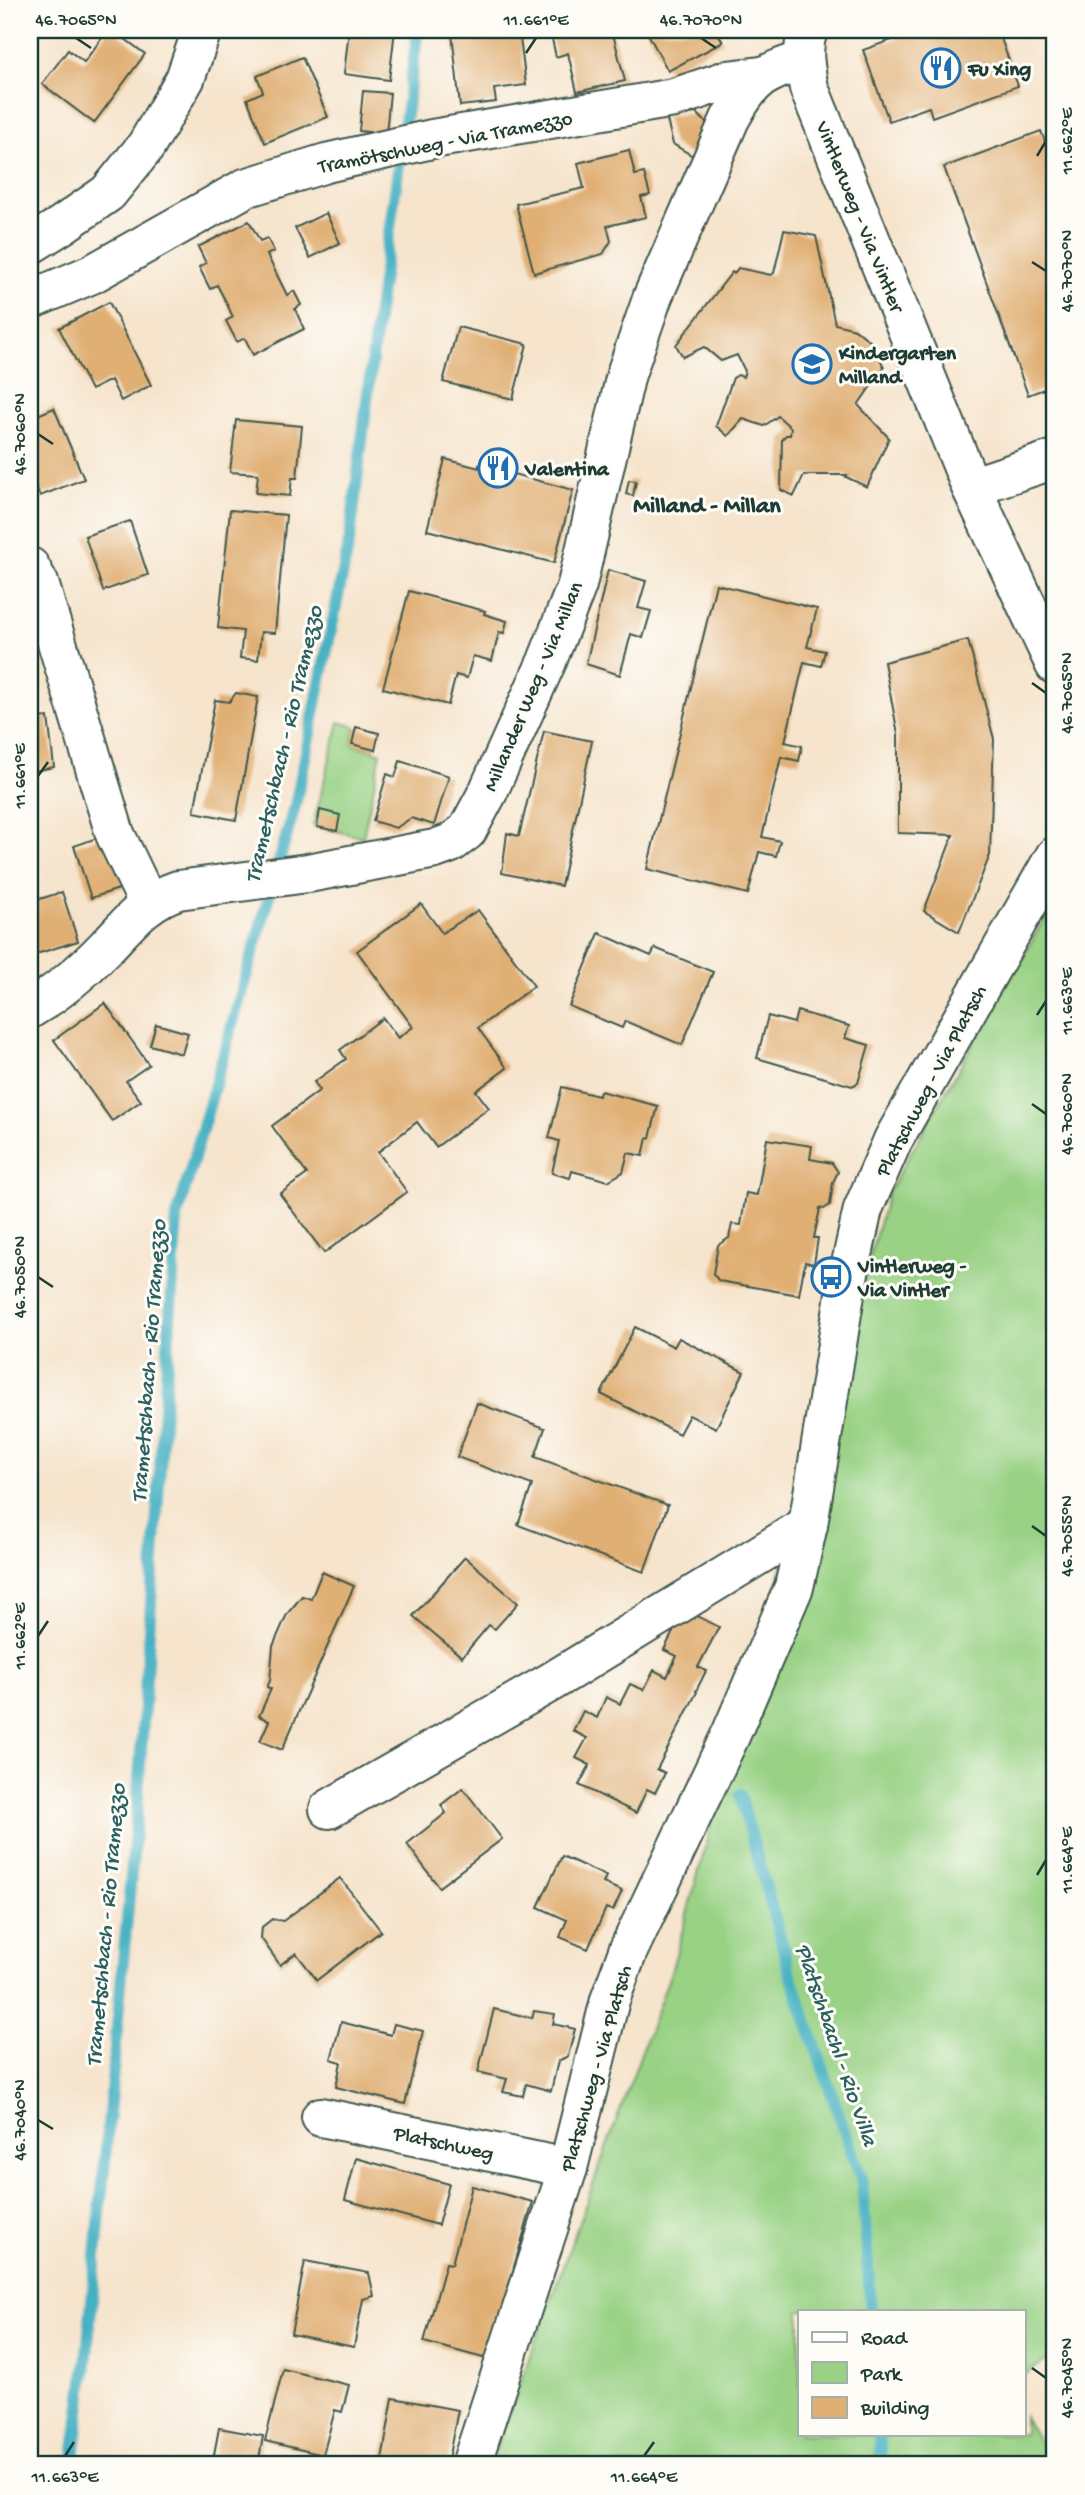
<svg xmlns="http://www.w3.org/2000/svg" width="1085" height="2495" viewBox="0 0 1085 2495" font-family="'Gochi Hand',sans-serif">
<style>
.green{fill:#99d285;stroke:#5c885c;stroke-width:2}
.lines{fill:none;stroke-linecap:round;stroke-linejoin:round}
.stream{stroke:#44b0c2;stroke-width:12}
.building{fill:#e0af73}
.minor-casing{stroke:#3f564b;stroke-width:42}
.tertiary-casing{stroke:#3f564b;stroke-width:42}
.minor{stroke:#fff;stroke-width:38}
.tertiary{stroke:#fff;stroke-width:38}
.ticks{fill:none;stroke:#1f3d34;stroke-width:2.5}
.labels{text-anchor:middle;stroke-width:6;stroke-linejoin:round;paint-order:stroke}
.poi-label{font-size:21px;font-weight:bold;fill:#1f3d34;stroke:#fdfcf7;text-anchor:start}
.street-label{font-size:21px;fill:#1f3d34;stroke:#fdfcf7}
.water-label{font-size:23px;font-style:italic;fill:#2a605f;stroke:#fdfcf7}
.quarter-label{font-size:24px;font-weight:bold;fill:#1f3d34;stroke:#fdfcf7}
.neatline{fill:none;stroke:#1f3d34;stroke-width:2.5}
.ticks-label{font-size:18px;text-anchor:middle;fill:#1f3d34}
</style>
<rect width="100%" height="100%" fill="#fdfcf7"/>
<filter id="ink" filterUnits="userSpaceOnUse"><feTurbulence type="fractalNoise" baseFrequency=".0143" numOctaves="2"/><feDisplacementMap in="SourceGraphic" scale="14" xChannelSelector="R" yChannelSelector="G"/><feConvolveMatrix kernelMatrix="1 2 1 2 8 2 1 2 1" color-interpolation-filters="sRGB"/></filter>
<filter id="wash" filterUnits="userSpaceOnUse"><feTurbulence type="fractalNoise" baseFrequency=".00686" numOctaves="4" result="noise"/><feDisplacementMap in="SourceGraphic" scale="28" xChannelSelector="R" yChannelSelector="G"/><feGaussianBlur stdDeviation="1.57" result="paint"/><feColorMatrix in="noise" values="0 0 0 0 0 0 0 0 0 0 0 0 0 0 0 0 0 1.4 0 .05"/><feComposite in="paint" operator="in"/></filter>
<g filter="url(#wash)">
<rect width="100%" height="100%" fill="#f6e4cc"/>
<g class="green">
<polygon points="339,722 356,727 352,744 381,753 363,837 313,826"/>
<polygon points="1055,900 1055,2355 1024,2375 1024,2311 800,2311 800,2434 1024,2434 1024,2417 1054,2465 490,2465 672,1969 816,1442 888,1193"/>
</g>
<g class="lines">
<g class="stream">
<polyline points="740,1795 789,1969 862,2182 871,2311"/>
<polyline points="879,2434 881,2465"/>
<polyline points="73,2465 86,2365 137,1810 177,1217 295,806 350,538 378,311 418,30"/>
</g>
</g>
<g id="blocks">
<g class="building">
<polygon points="108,30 113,30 145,54 94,123 42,84 68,50 84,62"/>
<polygon points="349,30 395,30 389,80 344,74"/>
<polygon points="482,30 519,30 526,85 494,89 496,102 460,106 452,33"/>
<polygon points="550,30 565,30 566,33 581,30 612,30 625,81 577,92 568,53 556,57"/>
<polygon points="646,30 716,30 723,42 668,71"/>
<polygon points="895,30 998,30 1018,86 932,117 929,107 889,121 863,50 897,38"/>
<polygon points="302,57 328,117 265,143 247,99 263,92 257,76"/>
<polygon points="363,91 390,93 386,134 359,131"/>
<polygon points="697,113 712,129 698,159 673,144 666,116"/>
<polygon points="1041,131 1055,169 1055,385 1028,395 944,167"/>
<polygon points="629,150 635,175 644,173 650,195 641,197 646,217 607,226 611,241 603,254 534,273 516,204 584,188 578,163"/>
<polygon points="326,213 340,243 310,258 295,228"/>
<polygon points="249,221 260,241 267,238 274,251 267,255 287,295 294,291 301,305 295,309 304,329 253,355 245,338 237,342 226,321 233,317 226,302 217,285 210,289 199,267 206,263 198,247"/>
<polygon points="784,230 816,236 835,324 855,329 872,343 884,367 858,405 889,438 867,487 846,477 847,475 804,475 794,496 781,490 782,439 786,435 790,435 791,428 778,416 764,426 743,419 728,436 716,426 733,378 738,375 743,377 745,371 737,355 721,361 704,347 683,357 676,345 732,272 734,274 738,268 771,275 774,273"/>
<polygon points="109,302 151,385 121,401 111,380 91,390 59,328"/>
<polygon points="458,327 527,344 513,399 443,382"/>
<polygon points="54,408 84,479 40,496 34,483 31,484 30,482 30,411 33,417"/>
<polygon points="236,420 302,426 297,478 292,478 290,496 256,493 258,474 230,472"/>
<polygon points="445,459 479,468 479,465 573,490 554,563 427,530"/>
<polygon points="629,480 636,481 633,496 626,494"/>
<polygon points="230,510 286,515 275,633 261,632 258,660 240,658 243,631 218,628"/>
<polygon points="130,521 148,575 103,591 85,536"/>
<polygon points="608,570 646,581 638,608 651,611 643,638 631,634 620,675 586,664"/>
<polygon points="716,584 817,609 807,647 825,651 821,666 804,662 785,742 802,746 799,761 781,757 762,837 780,841 776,856 759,852 748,894 647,869"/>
<polygon points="409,591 485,611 484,614 507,621 504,633 499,632 492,661 473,656 467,678 456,675 448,705 383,688"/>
<polygon points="968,640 994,739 990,855 959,932 924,911 953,835 898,833 898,734 884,662"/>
<polygon points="236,693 258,697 236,820 194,812 215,700 229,702"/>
<polygon points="48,717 54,767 30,772 30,719"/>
<polygon points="356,727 379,733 375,750 352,744"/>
<polygon points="544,731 592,741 561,886 502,873 507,833 519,836"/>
<polygon points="400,761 449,776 434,825 411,818 396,828 373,821 387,774 395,777"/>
<polygon points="320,810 340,815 337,831 317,827"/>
<polygon points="108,834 125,887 91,898 74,846"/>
<polygon points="62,892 78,941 30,956 30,902"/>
<polygon points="421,904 442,933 478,910 534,986 478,1028 507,1068 476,1091 489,1108 436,1147 417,1122 378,1152 407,1192 324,1253 280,1194 307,1174 272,1126 320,1090 314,1082 346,1059 340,1050 383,1018 398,1038 413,1027 357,951"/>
<polygon points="599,933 651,956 655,948 713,972 682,1045 625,1021 622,1028 569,1006"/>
<polygon points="105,1003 149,1065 126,1081 141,1101 112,1121 54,1040"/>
<polygon points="797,1011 849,1026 845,1038 869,1045 858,1083 852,1086 757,1058 768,1016 794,1023"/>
<polygon points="156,1024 188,1033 182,1054 150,1045"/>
<polygon points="562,1087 599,1096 600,1091 658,1106 650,1138 647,1138 643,1156 628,1153 623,1172 608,1181 572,1171 570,1178 552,1173 559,1141 549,1138"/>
<polygon points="767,1139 812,1146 810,1159 832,1163 838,1172 833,1182 830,1205 824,1209 820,1208 814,1238 818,1238 814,1264 805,1262 799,1295 719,1281 713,1274 718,1245 729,1238 732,1224 741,1225 746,1193 757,1195"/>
<polygon points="635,1327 674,1347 679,1338 744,1372 716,1428 689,1415 679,1434 601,1394"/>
<polygon points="477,1403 545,1428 535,1457 668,1505 644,1572 518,1525 532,1485 457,1457"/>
<polygon points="465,1557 518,1603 495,1629 489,1625 462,1657 413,1616"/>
<polygon points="322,1572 354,1586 282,1750 260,1741 269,1721 259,1716 271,1689 267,1687 270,1681 273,1646 287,1614 302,1596 311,1599"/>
<polygon points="689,1612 719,1627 698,1667 706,1671 696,1691 697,1692 657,1769 665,1773 655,1793 647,1789 636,1813 579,1785 590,1765 576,1758 587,1738 573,1731 583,1711 597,1718 606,1697 620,1704 630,1684 644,1690 654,1670 667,1677 677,1656 664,1650 677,1624"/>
<polygon points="463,1788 502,1839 439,1887 407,1844 446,1813 441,1805"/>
<polygon points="562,1856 606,1876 603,1883 622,1891 613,1911 606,1908 588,1949 560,1937 567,1920 538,1907"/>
<polygon points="340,1878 381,1931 317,1980 296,1953 280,1965 261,1938 262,1927 272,1919 283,1921"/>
<polygon points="494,2009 532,2018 534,2011 555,2014 553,2024 575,2029 568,2056 558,2061 551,2091 526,2084 523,2096 503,2092 507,2079 478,2072"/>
<polygon points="341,2022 391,2035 394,2024 423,2031 405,2104 336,2087 341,2062 331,2059"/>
<polygon points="356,2158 449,2184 438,2225 345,2200"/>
<polygon points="472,2186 533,2202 487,2359 424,2342 446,2263 452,2264"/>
<polygon points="305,2261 369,2273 374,2296 363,2299 354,2347 291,2334"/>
<polygon points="283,2369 349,2385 342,2412 335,2410 323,2455 265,2441"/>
<polygon points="393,2398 458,2410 447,2465 381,2465"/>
<polygon points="219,2428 263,2436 258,2465 212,2465"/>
</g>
</g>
</g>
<g filter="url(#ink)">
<use href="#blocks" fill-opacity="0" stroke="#3f564b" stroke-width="2"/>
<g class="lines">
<g class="minor-casing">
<g id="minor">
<path d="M808,30c-7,19 -3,38 1,58l162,399 84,178"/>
<polyline points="30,300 92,274 245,188 326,163 432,139 674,98 727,80 761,76"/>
<polyline points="971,487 1055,459"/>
<polyline points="30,567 39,583 115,834 149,905"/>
<path d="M30,1009c27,-16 54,-39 76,-62 24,-25 39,-46 72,-57l130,-17 127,-24 16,-6 16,-12 21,-39 59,-131 30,-76 49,-211 27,-78 77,-177c22,-40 31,-45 74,-59"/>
<polyline points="329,1809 551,1682 808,1525"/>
<polyline points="321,2117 568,2168"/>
<polyline points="471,2465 568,2168 610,2000 628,1951 731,1734 794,1587 808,1525 847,1282 863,1209 893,1140 1055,856"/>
</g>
</g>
<g class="tertiary-casing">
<polyline id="tertiary" points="30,245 62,225 108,193 146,146 185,79 202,30"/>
</g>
<use href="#minor" class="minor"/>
<use href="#tertiary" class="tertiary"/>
</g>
</g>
<path class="ticks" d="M76,38l15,10M701,38l15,10M526,53l10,-15M1037,156l9,-15M1032,262l14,9M38,434l15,10M1032,683l14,10M38,776l10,-14M1037,1015l9,-14M1032,1104l14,10M38,1277l15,10M1032,1526l14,10M38,1636l10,-15M1037,1875l9,-15M38,2120l15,9M1032,2368l14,10M65,2456l9,-14M644,2456l10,-14"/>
<defs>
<g id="restaurant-ring" transform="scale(2.0125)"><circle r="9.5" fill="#fdfcf7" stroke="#1f6fb2" stroke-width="1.5"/><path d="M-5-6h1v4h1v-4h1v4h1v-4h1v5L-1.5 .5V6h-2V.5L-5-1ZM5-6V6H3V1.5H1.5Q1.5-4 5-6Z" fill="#1f6fb2"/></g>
<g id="school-ring" transform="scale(2.0125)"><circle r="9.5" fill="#fdfcf7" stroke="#1f6fb2" stroke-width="1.5"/><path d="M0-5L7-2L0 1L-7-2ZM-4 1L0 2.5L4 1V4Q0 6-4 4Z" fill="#1f6fb2"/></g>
<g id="bus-ring" transform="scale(2.0125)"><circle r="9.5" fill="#fdfcf7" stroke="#1f6fb2" stroke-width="1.5"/><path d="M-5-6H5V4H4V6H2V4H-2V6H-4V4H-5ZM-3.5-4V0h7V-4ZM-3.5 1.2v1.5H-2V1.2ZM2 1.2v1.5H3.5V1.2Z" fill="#1f6fb2"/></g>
</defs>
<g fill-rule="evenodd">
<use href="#restaurant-ring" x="941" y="68"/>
<use href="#school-ring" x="812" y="364"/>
<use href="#restaurant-ring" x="498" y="468"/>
<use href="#bus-ring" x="831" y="1277"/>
</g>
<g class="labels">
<g class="poi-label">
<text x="968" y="75">Fu Xing</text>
<text x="839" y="359">Kindergarten<tspan x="839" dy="24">Milland</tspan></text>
<text x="525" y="475">Valentina</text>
<text x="858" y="1272">Vintlerweg -<tspan x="858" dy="24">Via Vintler</tspan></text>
</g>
<g class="street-label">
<text transform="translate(445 141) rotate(-11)" y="7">Tramötschweg - Via Tramezzo</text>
<text transform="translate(861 216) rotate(68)" y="7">Vintlerweg - Via Vintler</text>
<text transform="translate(532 686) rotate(-67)" y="7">Millander Weg - Via Millan</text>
<text transform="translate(930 1080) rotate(-62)" y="7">Platschweg - Via Platsch</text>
<text transform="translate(595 2068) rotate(-74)" y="7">Platschweg - Via Platsch</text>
<text transform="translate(444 2142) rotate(12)" y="7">Platschweg</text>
</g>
<g class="water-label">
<text transform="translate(282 744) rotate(-77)" y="8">Trametschbach - Rio Tramezzo</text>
<text transform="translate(147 1361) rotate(-86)" y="8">Trametschbach - Rio Tramezzo</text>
<text transform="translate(104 1925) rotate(-85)" y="8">Trametschbach - Rio Tramezzo</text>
<text transform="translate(838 2044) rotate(71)" y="8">Platschbachl - Rio Villa</text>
</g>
<g class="quarter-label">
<text x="707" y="512">Milland - Millan</text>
</g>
</g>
<rect width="1085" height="2495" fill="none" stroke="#fdfcf7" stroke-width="77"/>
<rect x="798" y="2310" width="228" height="126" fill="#fdfcf7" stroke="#a4b0a9" stroke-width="2"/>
<rect x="812" y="2332" width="35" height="10" fill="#ffffff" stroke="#a4b0a9" stroke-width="2"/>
<text x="861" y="2344" font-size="21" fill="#1f3d34">Road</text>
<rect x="812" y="2362" width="35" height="21" fill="#99d285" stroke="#a4b0a9" stroke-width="2"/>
<text x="861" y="2380" font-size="21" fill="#1f3d34">Park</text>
<rect x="812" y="2397" width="35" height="21" fill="#e0af73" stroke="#a4b0a9" stroke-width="2"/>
<text x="861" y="2414" font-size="21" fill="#1f3d34">Building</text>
<rect x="38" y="38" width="1008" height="2418" class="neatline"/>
<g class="ticks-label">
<text x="76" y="25">46.7065°N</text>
<text x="536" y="25">11.661°E</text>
<text x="701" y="25">46.7070°N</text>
<text transform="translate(1066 141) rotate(-90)" y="6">11.662°E</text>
<text transform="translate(1066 271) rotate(-90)" y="6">46.7070°N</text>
<text transform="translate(19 434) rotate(-90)" y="6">46.7060°N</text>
<text transform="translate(1066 693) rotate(-90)" y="6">46.7065°N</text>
<text transform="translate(19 776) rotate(-90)" y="6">11.661°E</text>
<text transform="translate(1066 1001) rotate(-90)" y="6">11.663°E</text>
<text transform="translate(1066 1114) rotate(-90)" y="6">46.7060°N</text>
<text transform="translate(19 1277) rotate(-90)" y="6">46.7050°N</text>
<text transform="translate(1066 1536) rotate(-90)" y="6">46.7055°N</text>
<text transform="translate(19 1636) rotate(-90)" y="6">11.662°E</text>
<text transform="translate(1066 1860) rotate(-90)" y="6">11.664°E</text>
<text transform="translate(19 2120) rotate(-90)" y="6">46.7040°N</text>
<text transform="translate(1066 2378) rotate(-90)" y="6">46.7045°N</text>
<text x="65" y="2482">11.663°E</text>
<text x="644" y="2482">11.664°E</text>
</g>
</svg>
